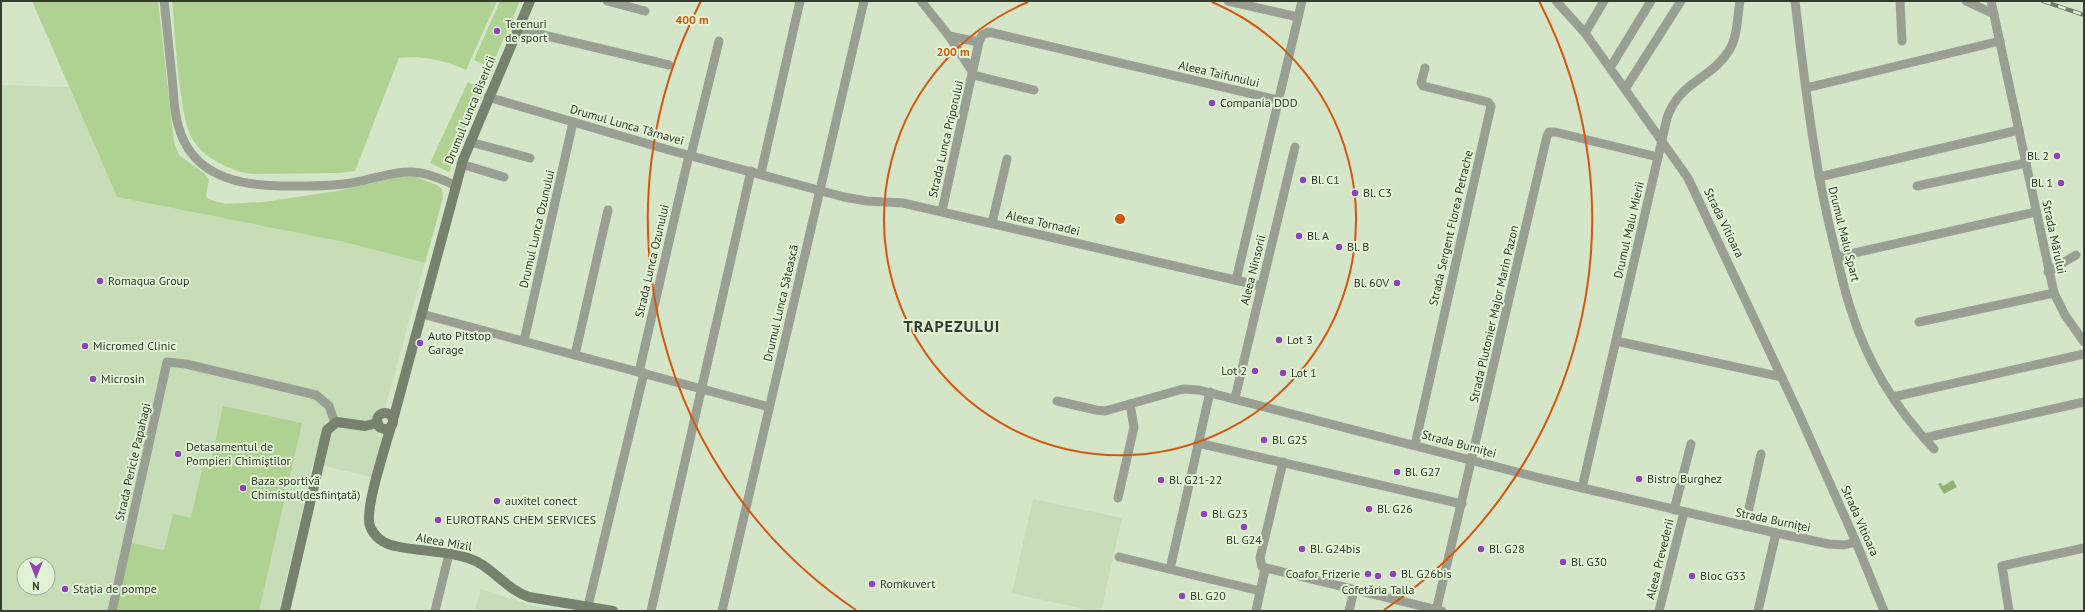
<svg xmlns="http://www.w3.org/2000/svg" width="2085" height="612" viewBox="0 0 2085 612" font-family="'PT Sans',sans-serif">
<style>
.built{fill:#c7ddb7;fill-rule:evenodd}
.green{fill:#afd293}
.water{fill:#90b473}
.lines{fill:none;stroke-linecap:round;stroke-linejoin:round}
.street{stroke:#99a093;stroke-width:9}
.secondary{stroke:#77826e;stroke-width:10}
.rail-casing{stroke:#707b68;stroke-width:4}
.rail{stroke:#e1f3d4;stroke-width:2.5;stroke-dasharray:8;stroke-linecap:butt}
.ring{fill:none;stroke:#d65610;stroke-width:2}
.poi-dot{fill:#8e44b6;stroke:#e1f3d4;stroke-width:1.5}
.labels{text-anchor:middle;stroke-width:4;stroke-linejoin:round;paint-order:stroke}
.poi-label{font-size:12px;fill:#343b2f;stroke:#e1f3d4;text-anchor:start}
.street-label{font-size:12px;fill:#343b2f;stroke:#e1f3d4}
.district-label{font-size:16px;font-weight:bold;letter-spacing:1px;fill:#343b2f;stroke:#e1f3d4}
.centre{fill:#d65610;stroke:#e1f3d4;stroke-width:2}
.ring-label{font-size:12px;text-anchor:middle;font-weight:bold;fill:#d65610;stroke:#e1f3d4;stroke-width:4;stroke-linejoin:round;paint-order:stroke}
</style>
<rect width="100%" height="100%" fill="#d4e6c7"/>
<g class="built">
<path d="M1,85l68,2 48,110 227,45 81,21 -41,148 -8,7v8l3,4 -1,6 7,2 -11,40 -61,-15 -34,148h-278zM24,564h24v24h-24z"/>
<polygon points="1033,499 1122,518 1101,611 1093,611 1012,593"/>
<polygon points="482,589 510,599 511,597 527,605 565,611 475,611 480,590"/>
</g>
<g class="green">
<polygon points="32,1 158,1 174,142 179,155 205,174 209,179 206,195 208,199 225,204 263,202 337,191 399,177 413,176 437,185 442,189 443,198 425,263 344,242 117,197"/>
<path d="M172,1h325l-31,69c-22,-10 -43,-15 -67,-12l-44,113 -15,2 -88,1c-21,-3 -47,-15 -59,-34 -14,-22 -18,-110 -21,-139z"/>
<polygon points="500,1 520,1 491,68 474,60"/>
<polygon points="468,82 484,91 449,172 430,163"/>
<polygon points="223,406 302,423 259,611 116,611 131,543 164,550 173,514 191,518 204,461 211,461"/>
</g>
<polygon class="water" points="1953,480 1957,487 1944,494 1938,484 1941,483 1943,486"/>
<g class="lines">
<g class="street">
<path d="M164,1c3,25 5,50 8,76 2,21 2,42 11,62 20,45 74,48 116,47 18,0 35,0 52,-3 48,-9 57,-21 105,3"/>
<polyline points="607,1 645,11"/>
<polyline points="921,1 949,36 972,71"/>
<polyline points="1228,1 1298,17"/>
<polyline points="1556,1 1585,33 1688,178 1799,414 1856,542 1884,611"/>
<path d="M1795,1c10,83 19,166 40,248 5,20 9,41 16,61 16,52 46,100 83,139"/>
<polyline points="1900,1 1902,41"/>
<polyline points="1966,1 1994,14"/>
<polyline points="1991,1 2054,293 2065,315 2084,342"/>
<polyline points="518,29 669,65"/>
<polyline points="1585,33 1604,1"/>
<polyline points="949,36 979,42"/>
<polyline points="1610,68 1651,1"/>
<polyline points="973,75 1034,90"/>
<polyline points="1806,88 2000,41"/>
<polyline points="1625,89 1681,1"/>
<polyline points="488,97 669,150 844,197 867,201 903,203 1261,286"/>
<polyline points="470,142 530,158"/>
<polyline points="691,155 719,41"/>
<polyline points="461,164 504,177"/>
<polyline points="761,173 800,1"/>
<polyline points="1819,177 2019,130"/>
<polyline points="1917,186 2026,163"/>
<polyline points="942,211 979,42 982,35 989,32 1278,100"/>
<polyline points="992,223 1007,159"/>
<polyline points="1837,257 2036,212"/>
<polyline points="2048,272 2076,255"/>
<polyline points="1236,280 1302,1"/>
<polyline points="422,314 769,407"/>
<polyline points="1919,322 2054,293"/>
<polyline points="524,341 573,122"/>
<polyline points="1616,341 1782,377"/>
<polyline points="575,355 608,210"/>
<polyline points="639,372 689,155"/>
<polyline points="1893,397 2084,354"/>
<polyline points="1235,398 1295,147"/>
<polyline points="1057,401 1096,410 1105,411 1183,389 1199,390 1544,479 1776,533 1829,544 1844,545 1856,542"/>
<polyline points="1924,438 2084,402"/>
<polyline points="1198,443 1462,504"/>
<polyline points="1415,445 1491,106 1488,102 1423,86 1421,83 1425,68"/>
<polyline points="1283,462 1260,558 1262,567 1442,611"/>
<path d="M1582,488l85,-370c12,-36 44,-39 61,-66 10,-14 9,-35 12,-51"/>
<polyline points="1118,498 1134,427 1130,404"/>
<polyline points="1674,510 1691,444"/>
<polyline points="1745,526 1761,454"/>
<polyline points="1119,557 1260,591"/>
<polyline points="1170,569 1210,392"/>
<polyline points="588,606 644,373"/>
<polyline points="112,611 167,362 186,364 316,395 329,406 335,423"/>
<polyline points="435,611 449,554"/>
<polyline points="651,611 751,171"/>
<polyline points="722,611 864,1"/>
<polyline points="1256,611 1265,569"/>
<polyline points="1349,611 1354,590"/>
<polyline points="1436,611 1547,136 1549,132 1555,132 1658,157"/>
<polyline points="1659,611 1684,512"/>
<polyline points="1758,611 1776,533"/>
<polyline points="2009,611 2002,566 2084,548"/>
</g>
<g class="secondary">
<circle cx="385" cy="421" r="8"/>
<polyline points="393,420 463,160 530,1"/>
<path d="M391,426c-5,20 -27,83 -21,100 4,11 14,18 25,20 24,6 49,4 73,12 23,7 37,31 61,39l84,14"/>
<polyline points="285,611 327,430 337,422 365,426 378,423"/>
</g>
<g class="rail-casing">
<polyline id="rail" points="2043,1 2084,15"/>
</g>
<use href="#rail" class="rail"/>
</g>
<g class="ring">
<path d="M1212 2A236 236 0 1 1 1028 2"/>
<path d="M856 610A472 472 0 0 1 701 1M1539 1A472 472 0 0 1 1384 610"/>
</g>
<g class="poi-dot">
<circle cx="497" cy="31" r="4"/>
<circle cx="1212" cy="103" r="4"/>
<circle cx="2057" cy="156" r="4"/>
<circle cx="1303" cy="180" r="4"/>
<circle cx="2061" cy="183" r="4"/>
<circle cx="1355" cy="193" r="4"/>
<circle cx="1299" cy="236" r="4"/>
<circle cx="1339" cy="247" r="4"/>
<circle cx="100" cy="281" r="4"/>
<circle cx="1397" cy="283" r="4"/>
<circle cx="1279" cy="340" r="4"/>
<circle cx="420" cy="343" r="4"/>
<circle cx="85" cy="346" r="4"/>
<circle cx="1255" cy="371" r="4"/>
<circle cx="1283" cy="373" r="4"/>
<circle cx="93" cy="379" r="4"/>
<circle cx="1264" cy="440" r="4"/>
<circle cx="178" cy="454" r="4"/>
<circle cx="1397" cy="472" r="4"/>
<circle cx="1639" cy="479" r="4"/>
<circle cx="1161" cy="480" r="4"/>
<circle cx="243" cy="488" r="4"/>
<circle cx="497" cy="501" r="4"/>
<circle cx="1369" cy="509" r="4"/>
<circle cx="1204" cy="514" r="4"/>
<circle cx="438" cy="520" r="4"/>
<circle cx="1244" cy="527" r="4"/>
<circle cx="1302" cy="549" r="4"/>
<circle cx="1481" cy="549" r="4"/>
<circle cx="1563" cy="562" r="4"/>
<circle cx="1368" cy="574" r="4"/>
<circle cx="1393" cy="574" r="4"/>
<circle cx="1378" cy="576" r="4"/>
<circle cx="1692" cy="576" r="4"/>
<circle cx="872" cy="584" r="4"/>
<circle cx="65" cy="589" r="4"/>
<circle cx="1182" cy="596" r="4"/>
</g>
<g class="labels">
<g class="poi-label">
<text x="505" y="28">Terenuri<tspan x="505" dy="14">de sport</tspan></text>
<text x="1220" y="107">Compania DDD</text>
<text x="2049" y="160" text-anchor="end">Bl. 2</text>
<text x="1311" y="184">Bl. C1</text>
<text x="2053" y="187" text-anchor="end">Bl. 1</text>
<text x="1363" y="197">Bl. C3</text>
<text x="1307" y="240">Bl. A</text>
<text x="1347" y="251">Bl. B</text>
<text x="108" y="285">Romaqua Group</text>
<text x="1389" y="287" text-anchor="end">Bl. 60V</text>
<text x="428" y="340">Auto Pitstop<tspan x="428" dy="14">Garage</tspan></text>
<text x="1287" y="344">Lot 3</text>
<text x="93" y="350">Micromed Clinic</text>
<text x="1247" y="375" text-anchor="end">Lot 2</text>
<text x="1291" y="377">Lot 1</text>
<text x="101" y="383">Microsin</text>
<text x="1272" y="444">Bl. G25</text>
<text x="186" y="451">Detasamentul de<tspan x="186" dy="14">Pompieri Chimiștilor</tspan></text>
<text x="1405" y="476">Bl. G27</text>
<text x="1647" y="483">Bistro Burghez</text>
<text x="1169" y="484">Bl. G21-22</text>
<text x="251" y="485">Baza sportivă<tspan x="251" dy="14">Chimistul(desființată)</tspan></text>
<text x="505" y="505">auxitel conect</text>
<text x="1377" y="513">Bl. G26</text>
<text x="1212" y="518">Bl. G23</text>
<text x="446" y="524">EUROTRANS CHEM SERVICES</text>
<text x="1244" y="544" text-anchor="middle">Bl. G24</text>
<text x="1310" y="553">Bl. G24bis</text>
<text x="1489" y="553">Bl. G28</text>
<text x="1571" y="566">Bl. G30</text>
<text x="1360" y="578" text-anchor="end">Coafor Frizerie</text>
<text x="1401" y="578">Bl. G26bis</text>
<text x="1700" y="580">Bloc G33</text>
<text x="880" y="588">Romkuvert</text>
<text x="73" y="593">Staţia de pompe</text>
<text x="1378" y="594" text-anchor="middle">Cofetăria Talla</text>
<text x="1190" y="600">Bl. G20</text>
</g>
<g class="street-label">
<text transform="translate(1219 74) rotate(13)" y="4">Aleea Taifunului</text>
<text transform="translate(470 110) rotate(-68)" y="4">Drumul Lunca Bisericii</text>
<text transform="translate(627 125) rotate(16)" y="4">Drumul Lunca Târnavei</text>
<text transform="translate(946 139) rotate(-77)" y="4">Strada Lunca Priporului</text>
<text transform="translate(1043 223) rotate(13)" y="4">Aleea Tornadei</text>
<text transform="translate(1724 223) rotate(64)" y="4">Strada Vitioara</text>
<text transform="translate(1451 228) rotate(-77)" y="4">Strada Sergent Florea Petrache</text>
<text transform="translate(537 229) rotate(-77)" y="4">Drumul Lunca Ozunului</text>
<text transform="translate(1629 230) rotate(-77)" y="4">Drumul Malu Mierii</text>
<text transform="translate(1844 234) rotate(76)" y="4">Drumul Malu Spart</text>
<text transform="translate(2054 237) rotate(78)" y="4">Strada Mărului</text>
<text transform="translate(652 261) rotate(-77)" y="4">Strada Lunca Ozunului</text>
<text transform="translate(1253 270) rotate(-76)" y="4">Aleea Ninsorii</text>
<text transform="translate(781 303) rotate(-77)" y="4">Drumul Lunca Sătească</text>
<text transform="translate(1494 314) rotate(-77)" y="4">Strada Plutonier Major Marin Pazon</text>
<text transform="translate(1459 444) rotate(15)" y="4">Strada Burniței</text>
<text transform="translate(133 462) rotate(-77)" y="4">Strada Pericle Papahagi</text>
<text transform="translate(1773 520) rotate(12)" y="4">Strada Burniței</text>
<text transform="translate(1860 521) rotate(66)" y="4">Strada Vitioara</text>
<text transform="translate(444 542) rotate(10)" y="4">Aleea Mizil</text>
<text transform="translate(1660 559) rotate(-76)" y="4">Aleea Prevederii</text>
</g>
<g class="district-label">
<text x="952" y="332">TRAPEZULUI</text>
</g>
</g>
<circle cx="1120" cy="219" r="6" class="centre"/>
<g class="ring-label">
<text x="692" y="24">400 m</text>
<text x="953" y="56">200 m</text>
</g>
<rect width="2085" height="612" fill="none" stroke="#343b2f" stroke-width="4"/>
<g transform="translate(36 576) rotate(180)"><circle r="19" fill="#e1f3d4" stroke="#9ca992"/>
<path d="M0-3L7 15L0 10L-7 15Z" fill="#8e44b6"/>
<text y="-6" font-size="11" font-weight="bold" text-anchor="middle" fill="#343b2f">N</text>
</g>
</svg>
